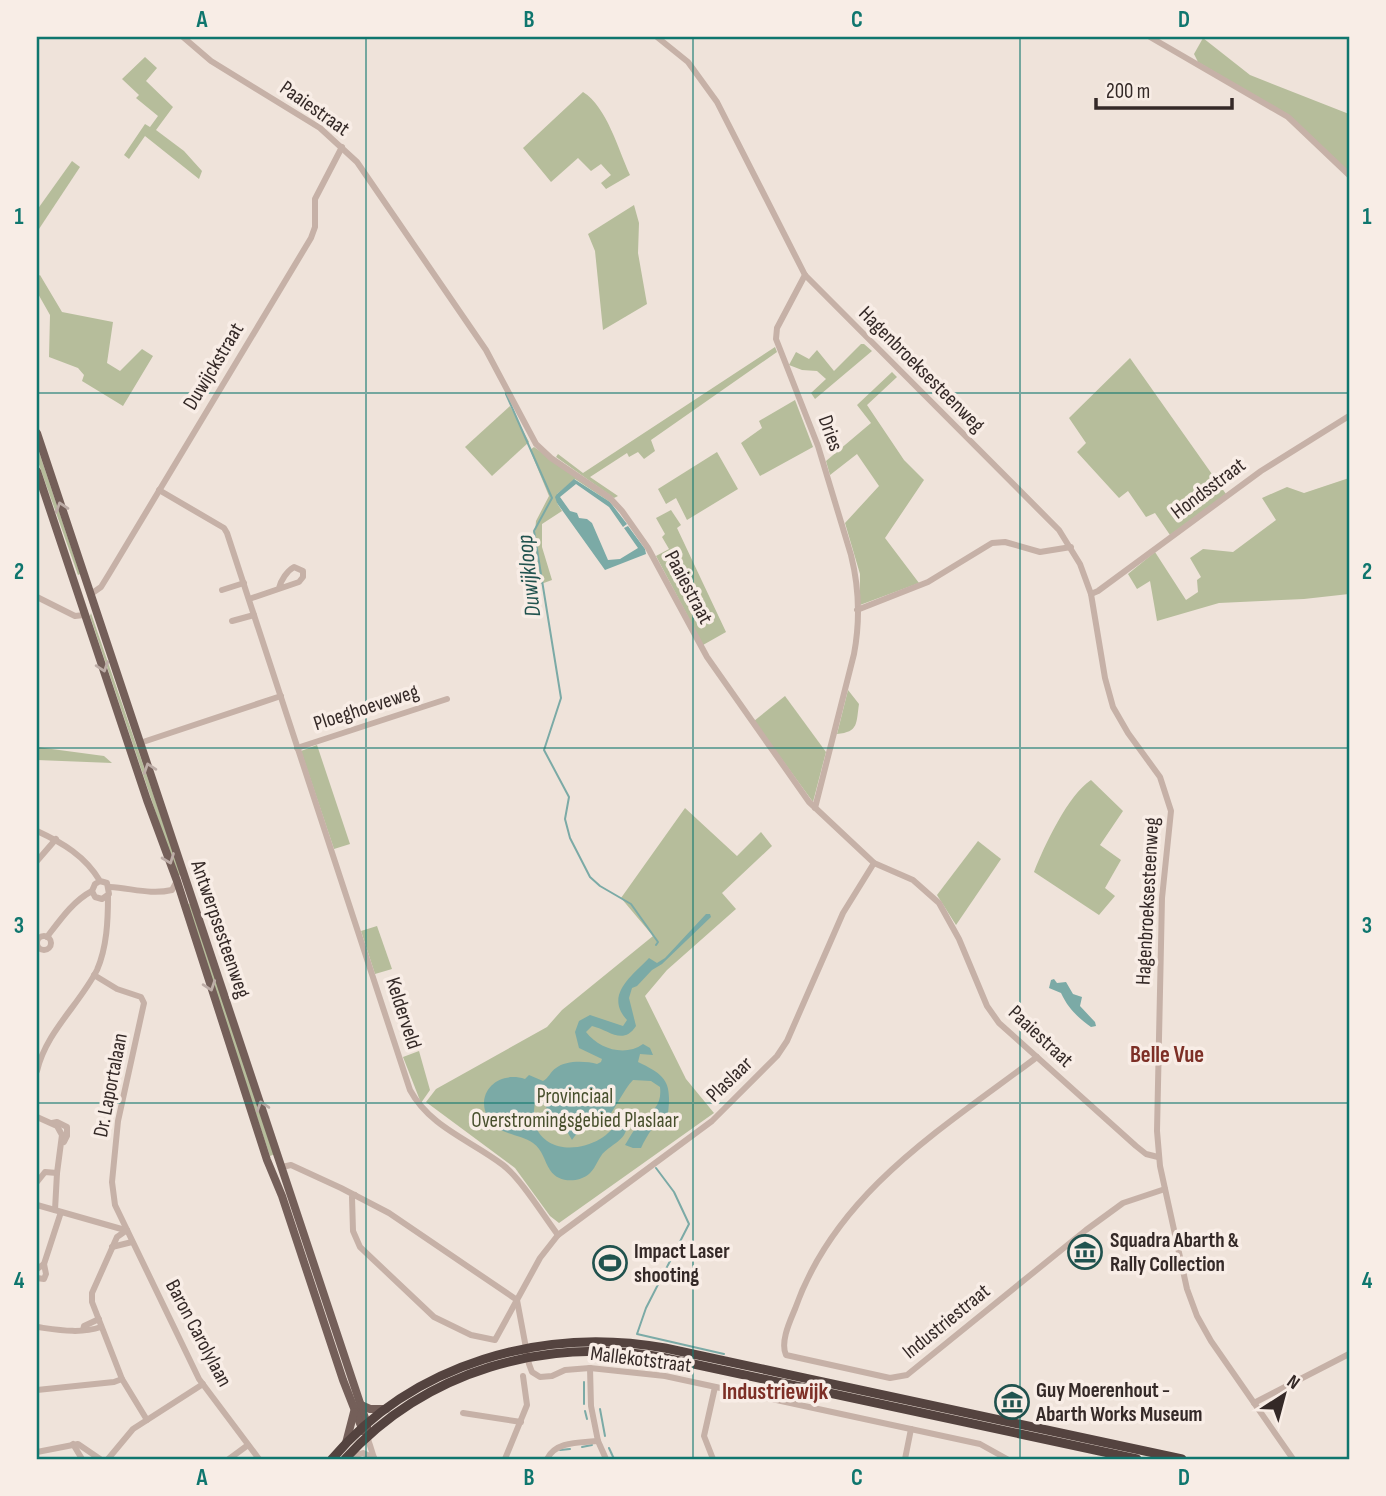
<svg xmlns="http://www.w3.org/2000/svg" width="1386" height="1496" viewBox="0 0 1386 1496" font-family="'Sofia Sans Condensed',sans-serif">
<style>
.green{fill:#b6bd9b}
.water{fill:#7baaa6}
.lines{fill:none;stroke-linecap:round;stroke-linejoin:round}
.stream{stroke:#7baaa6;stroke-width:2}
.minor{stroke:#c6b1a7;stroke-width:6}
.major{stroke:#745f59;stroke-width:8}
.highway{stroke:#54433f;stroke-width:9}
.oneway{stroke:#bdada7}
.grid{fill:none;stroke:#0f766e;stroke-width:2;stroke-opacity:0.55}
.labels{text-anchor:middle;stroke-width:7;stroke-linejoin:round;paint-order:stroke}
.street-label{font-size:21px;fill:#342927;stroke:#f8ede6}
.park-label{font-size:21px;fill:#48502d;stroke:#f8ede6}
.poi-label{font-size:21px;font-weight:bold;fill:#342927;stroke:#f8ede6;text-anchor:start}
.water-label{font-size:23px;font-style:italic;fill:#20524e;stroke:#f8ede6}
.neighbourhood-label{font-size:23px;font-weight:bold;fill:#7d2f26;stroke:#f8ede6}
.neatline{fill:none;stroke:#0f766e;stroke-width:2.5}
.grid-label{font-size:23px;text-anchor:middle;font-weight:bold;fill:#0f766e}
</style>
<rect width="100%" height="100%" fill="#efe3da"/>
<g class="green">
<polygon points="1203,38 1250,75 1349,114 1349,173 1291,117 1198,62 1194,54"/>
<polygon points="145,57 157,68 146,81 173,107 156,130 184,151 202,171 199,179 145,136 129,159 124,155 145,124 150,127 158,116 136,98 139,95 122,79"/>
<path d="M583,92c24,15 35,57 47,83l-24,14 -5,-6 10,-8 -10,-11 -10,7 -13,-13 -27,24 -28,-34z"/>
<polygon points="72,161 80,167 37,232 37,210"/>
<polygon points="634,205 639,223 638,253 647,304 603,330 595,251 588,234"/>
<polygon points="40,275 62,312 113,322 107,363 120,371 142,349 153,356 123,406 82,381 84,375 78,368 49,357 50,315 37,292 37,277"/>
<polygon points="861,344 864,344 872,351 815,399 811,393 826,379 817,371 802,370 789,365 796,352 809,359 817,350 834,371"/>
<polygon points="775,347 777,352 651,440 655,451 644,459 638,452 629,457 627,453 590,477 618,496 614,498 556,457 558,454 583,473"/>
<polygon points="1130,358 1226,494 1170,535 1155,513 1146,517 1128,491 1119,498 1077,452 1086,443 1069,418"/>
<polygon points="892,372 897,377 867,405 904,460 924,480 885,538 919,583 860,605 860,574 845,523 879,486 857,454 830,475 826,461 871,423 857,405"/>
<polygon points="795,400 813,447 760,476 741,443 762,428 759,421"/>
<polygon points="510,406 529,442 492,476 465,447"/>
<polygon points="37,446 80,574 78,575 37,459"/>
<polygon points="534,447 608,499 610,502 575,479 557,494 557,503 562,511 542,524 542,547 552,580 541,584 534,543 536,521 549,496 530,450"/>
<polygon points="717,452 738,489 687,520 676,498 666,504 658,489"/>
<polygon points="1349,478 1349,594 1304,599 1219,603 1157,621 1150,581 1137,589 1128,574 1155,552 1186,600 1198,592 1197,580 1201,577 1190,558 1203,549 1233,552 1276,520 1262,498 1287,487 1304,493"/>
<polygon points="671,510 681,525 677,528 726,632 703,645 656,556 669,549 662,537 665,534 656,518"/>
<polygon points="91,613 181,875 177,876 90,616"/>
<path d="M848,690l11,14c-3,19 0,28 -22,30z"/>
<polygon points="785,696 826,752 813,802 754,721"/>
<polygon points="317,745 350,844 334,849 301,751"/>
<polygon points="37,747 104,756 112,763 37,760"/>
<path d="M1091,780l32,31 -23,34 21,15 -16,28 10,8 -16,19 -65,-43c10,-26 34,-77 57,-92z"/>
<polygon points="685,808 737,856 761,832 772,846 722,893 736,909 667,970 645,996 686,1079 714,1113 559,1223 550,1216 515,1168 426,1102 436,1089 547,1027 562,1010 653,936 621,898"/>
<polygon points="978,841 1001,859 956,925 937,895"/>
<polygon points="190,904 275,1154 270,1156 186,905"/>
<polygon points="377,926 392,969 375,974 361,931"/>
<polygon points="419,1051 430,1090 421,1103 403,1057"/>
</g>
<g class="water">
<polygon points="574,479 610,502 627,524 623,527 609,507 576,484 560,497 570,511 577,513 579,518 587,519 592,523 608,560 620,559 638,548 624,528 628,526 645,549 646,554 605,570 557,503 555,497 557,494"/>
<path d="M706,914h4l1,3 -49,47 -10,6 -15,16 -5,2 -3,10 7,28c-13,20 -27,4 -44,0l-6,6c13,17 39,25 57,12l7,4 3,7 -13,-1 -2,8c27,13 34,19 30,51 -12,8 -21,22 -27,35h-8l-8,-3c5,-8 10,-18 17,-25 12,-10 20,-16 18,-33l-9,-6 -18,-1c-9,9 -21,35 -27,39 -15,8 -21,2 -34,21l-10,-17 1,-6 -3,-1 -14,11 -4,-6 5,-6 -2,-24 -3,-2 -7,3c1,11 -3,22 0,33 10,27 43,27 65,14 8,-4 14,-13 21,-18l6,3c0,18 -18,20 -26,32 -4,6 -7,14 -12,18 -11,9 -31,9 -39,-4 -6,-9 -7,-20 -17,-27 -11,-8 -29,-8 -39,-18 -24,-24 -1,-56 31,-46l4,-4 14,6c6,-3 7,-9 13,-13 10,-8 30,-7 41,-4l4,-2 1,-3 -23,-11 -4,-16 4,-11 11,-6 33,11 4,-6c-23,-25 5,-44 22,-62l8,5 8,-5z"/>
<path d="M1054,979l3,4 9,-1 7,12 9,3 -2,9 15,16 1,4 -5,1c-14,-10 -23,-19 -30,-34l-12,-5 2,-8z"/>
</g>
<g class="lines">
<g class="stream">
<polyline points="506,394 552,498 534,531 561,698 544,750 569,797 565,819 570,838 590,877 600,886 631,904 658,942 656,945"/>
<polyline points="656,1168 674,1192 689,1224 646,1308 637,1334 724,1354"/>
<polyline points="584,1404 584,1382"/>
<polyline points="600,1409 605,1436"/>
<polyline points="585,1411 587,1419"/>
<polyline points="582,1447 592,1445"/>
<polyline points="609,1448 614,1459"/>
<polyline points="560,1450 570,1449"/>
</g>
<g class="minor">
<polyline points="183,37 211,61 320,128 357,162 486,350 536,444 551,458 610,498 622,511 648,548 707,657 809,802 874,863 913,880 939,903 959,939 987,1006 999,1023 1136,1146 1146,1154 1158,1157"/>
<polyline points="657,37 688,62 717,102 805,275 1059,530 1080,564 1091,594 1105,678 1113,707 1128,733 1160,777 1171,811 1162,898 1157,1131 1160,1166 1187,1289 1197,1316 1211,1341 1293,1459"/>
<polyline points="1150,37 1288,117 1349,175"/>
<path d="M805,275l-28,53 -1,11 42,107 33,109c8,32 9,67 3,99l-39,154"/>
<path d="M159,490l65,38 3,5 183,557c20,37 60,50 93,75 18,14 40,50 55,70"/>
<polyline points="222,590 244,583"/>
<polyline points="91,594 101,587 109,574 311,238 315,227 315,199 342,147"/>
<polyline points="1091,594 1098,591 1261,471 1349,416"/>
<polyline points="37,597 75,616 84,615"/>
<path d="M249,599l50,-17 4,-5v-6l-9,-4c-7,4 -13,13 -15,21"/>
<polyline points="857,610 928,582 992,543 1005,542 1040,552 1071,547"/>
<polyline points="232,621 254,615"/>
<polyline points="140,743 281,696"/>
<polyline points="297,748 447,699"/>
<path d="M37,831c26,12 48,25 63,50l7,2 2,11 -7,5 -7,-2 -3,-6 3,-7 5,-3"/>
<polyline points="37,861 56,839"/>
<path d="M110,887c21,1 40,8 62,3l5,-9"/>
<circle cx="44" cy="943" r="7"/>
<path d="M47,937c13,-17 26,-36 45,-46"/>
<polyline points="94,975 117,989 141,997 144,1003 118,1121 112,1182 115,1205 199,1379 259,1459"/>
<path d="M1037,1057c-94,71 -201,135 -242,252 -5,12 -15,33 -9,46l104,23 17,-3 179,-145 37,-27 42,-14"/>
<path d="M37,1071c9,-39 42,-66 60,-101 10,-23 11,-50 11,-74"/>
<polyline points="37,1117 57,1126 62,1135 57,1173 55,1210"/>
<polyline points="52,1123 57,1122 67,1127 67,1136 64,1142"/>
<polyline points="282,1167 291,1165 341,1188 389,1213 517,1300 529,1364 532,1372 540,1377 552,1376 565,1370 590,1368 665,1376 980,1444 1007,1459"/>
<polyline points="37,1182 45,1172 57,1173"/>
<polyline points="355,1195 352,1197 353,1231 360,1247 434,1317 471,1335 495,1340 540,1258 558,1235 712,1121 777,1056 787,1041 843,913 874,863"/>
<polyline points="37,1205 125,1230"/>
<polyline points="127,1230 117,1237 92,1293 92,1302 122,1379 147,1420"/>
<polyline points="112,1247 132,1242"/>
<polyline points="37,1269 44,1264 61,1212"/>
<polyline points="37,1278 44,1279 46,1274 44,1264"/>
<path d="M37,1327c22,3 43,7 64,0"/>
<polyline points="83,1330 84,1326 99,1319"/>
<polyline points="590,1368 591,1406 598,1441 606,1459"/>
<polyline points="37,1390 114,1382 122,1379"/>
<polyline points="1254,1403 1349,1354"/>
<polyline points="463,1413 521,1422"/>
<polyline points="367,1436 374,1458"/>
<polyline points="73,1444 82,1459"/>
<polyline points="37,1452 78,1444 100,1459"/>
<polyline points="350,1457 363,1453 374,1458"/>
<polyline points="108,1459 133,1429 203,1384"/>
<polyline points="229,1459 248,1445"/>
<polyline points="505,1459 527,1405 523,1376"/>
<path d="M547,1459c9,-18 32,-16 51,-18"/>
<polyline points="713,1459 704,1436 715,1387"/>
<polyline points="905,1459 911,1429"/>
</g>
<g class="major">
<polyline points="37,433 367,1424 367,1430"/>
<polyline points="37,471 147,800 177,881 267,1160 282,1196 343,1380 363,1431"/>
<polyline points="361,1405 370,1409 386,1409"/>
<polyline points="346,1443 354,1412"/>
</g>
<g class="highway">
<path d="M332,1459c81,-96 212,-133 333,-111l517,111"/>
<path d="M345,1459c81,-89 200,-122 316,-102l476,102"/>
</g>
</g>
<defs><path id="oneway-chevron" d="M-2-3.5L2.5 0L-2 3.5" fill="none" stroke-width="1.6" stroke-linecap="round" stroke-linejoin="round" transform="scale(1.75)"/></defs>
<g class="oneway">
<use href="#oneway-chevron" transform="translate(61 507) rotate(-108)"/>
<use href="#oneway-chevron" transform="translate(103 667) rotate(71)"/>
<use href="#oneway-chevron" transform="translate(149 768) rotate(-109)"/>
<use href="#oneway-chevron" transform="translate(169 859) rotate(69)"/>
<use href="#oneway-chevron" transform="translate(210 986) rotate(71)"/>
<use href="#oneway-chevron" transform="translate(262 1106) rotate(-108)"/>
</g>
<path class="grid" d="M366,37v1422M693,37v1422M1020,37v1422M37,393h1312M37,748h1312M37,1103h1312"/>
<defs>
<g id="museum-ring" transform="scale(1.75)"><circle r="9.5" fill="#f8ede6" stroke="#20524e" stroke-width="1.5"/><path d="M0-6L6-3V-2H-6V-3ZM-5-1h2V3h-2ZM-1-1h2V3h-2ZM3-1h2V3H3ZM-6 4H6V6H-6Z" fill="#20524e"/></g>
<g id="stadium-ring" transform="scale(1.75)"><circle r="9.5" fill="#f8ede6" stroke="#20524e" stroke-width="1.5"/><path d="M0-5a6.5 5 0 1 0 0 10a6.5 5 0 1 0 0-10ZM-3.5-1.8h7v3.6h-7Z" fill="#20524e"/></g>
</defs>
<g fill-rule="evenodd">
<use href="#museum-ring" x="1085" y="1252"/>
<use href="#stadium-ring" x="610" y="1263"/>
<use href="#museum-ring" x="1012" y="1402"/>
</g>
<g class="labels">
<g class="street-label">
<text transform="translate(315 108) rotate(35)" y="7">Paaiestraat</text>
<text transform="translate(213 366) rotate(-59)" y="7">Duwijckstraat</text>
<text transform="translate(922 369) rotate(45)" y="7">Hagenbroeksesteenweg</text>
<text transform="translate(831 433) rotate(70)" y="7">Dries</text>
<text transform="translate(1208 488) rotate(-37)" y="7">Hondsstraat</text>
<text transform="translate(689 587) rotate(62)" y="7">Paaiestraat</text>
<text transform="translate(366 707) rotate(-18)" y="7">Ploeghoeveweg</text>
<text transform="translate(1147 901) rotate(-87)" y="7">Hagenbroeksesteenweg</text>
<text transform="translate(221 929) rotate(71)" y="7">Antwerpsesteenweg</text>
<text transform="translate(404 1013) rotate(72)" y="7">Kelderveld</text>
<text transform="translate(1041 1036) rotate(43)" y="7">Paaiestraat</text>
<text transform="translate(729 1079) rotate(-44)" y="7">Plaslaar</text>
<text transform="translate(110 1085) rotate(-79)" y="7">Dr. Laportalaan</text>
<text transform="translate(946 1321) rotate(-39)" y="7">Industriestraat</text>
<text transform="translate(199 1333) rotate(62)" y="7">Baron Carolylaan</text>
<text transform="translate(641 1359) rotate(7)" y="7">Mallekotstraat</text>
</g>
<g class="park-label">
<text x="575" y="1103">Provinciaal<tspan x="575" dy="24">Overstromingsgebied Plaslaar</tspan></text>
</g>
<g class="poi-label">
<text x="1110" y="1247">Squadra Abarth &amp;<tspan x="1110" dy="24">Rally Collection</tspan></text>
<text x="634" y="1258">Impact Laser<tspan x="634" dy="24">shooting</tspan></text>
<text x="1036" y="1397">Guy Moerenhout -<tspan x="1036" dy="24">Abarth Works Museum</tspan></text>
</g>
<g class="water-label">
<text transform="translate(528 576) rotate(-96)" y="8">Duwijkloop</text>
</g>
<g class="neighbourhood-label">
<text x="1167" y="1062">Belle Vue</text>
<text x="775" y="1399">Industriewijk</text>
</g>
</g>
<rect width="1386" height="1496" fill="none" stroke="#f8ede6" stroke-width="77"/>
<g transform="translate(1284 1395) rotate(36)" stroke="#f8ede6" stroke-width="5" paint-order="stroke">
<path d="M0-5L12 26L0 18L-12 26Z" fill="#342927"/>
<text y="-10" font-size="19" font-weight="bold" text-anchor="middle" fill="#342927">N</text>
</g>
<path d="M1096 98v10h136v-10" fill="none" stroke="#342927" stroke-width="3.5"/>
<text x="1106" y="98" font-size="21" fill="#342927" stroke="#f8ede6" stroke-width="5" paint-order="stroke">200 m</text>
<rect x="38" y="38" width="1310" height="1420" class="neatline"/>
<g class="grid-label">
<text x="202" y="27">A</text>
<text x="529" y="27">B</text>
<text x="857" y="27">C</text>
<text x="1184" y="27">D</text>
<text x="19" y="224">1</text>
<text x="1367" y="224">1</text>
<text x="19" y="579">2</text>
<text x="1367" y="579">2</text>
<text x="19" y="933">3</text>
<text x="1367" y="933">3</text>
<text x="19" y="1288">4</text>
<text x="1367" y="1288">4</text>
<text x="202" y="1485">A</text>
<text x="529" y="1485">B</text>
<text x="857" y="1485">C</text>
<text x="1184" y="1485">D</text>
</g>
</svg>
